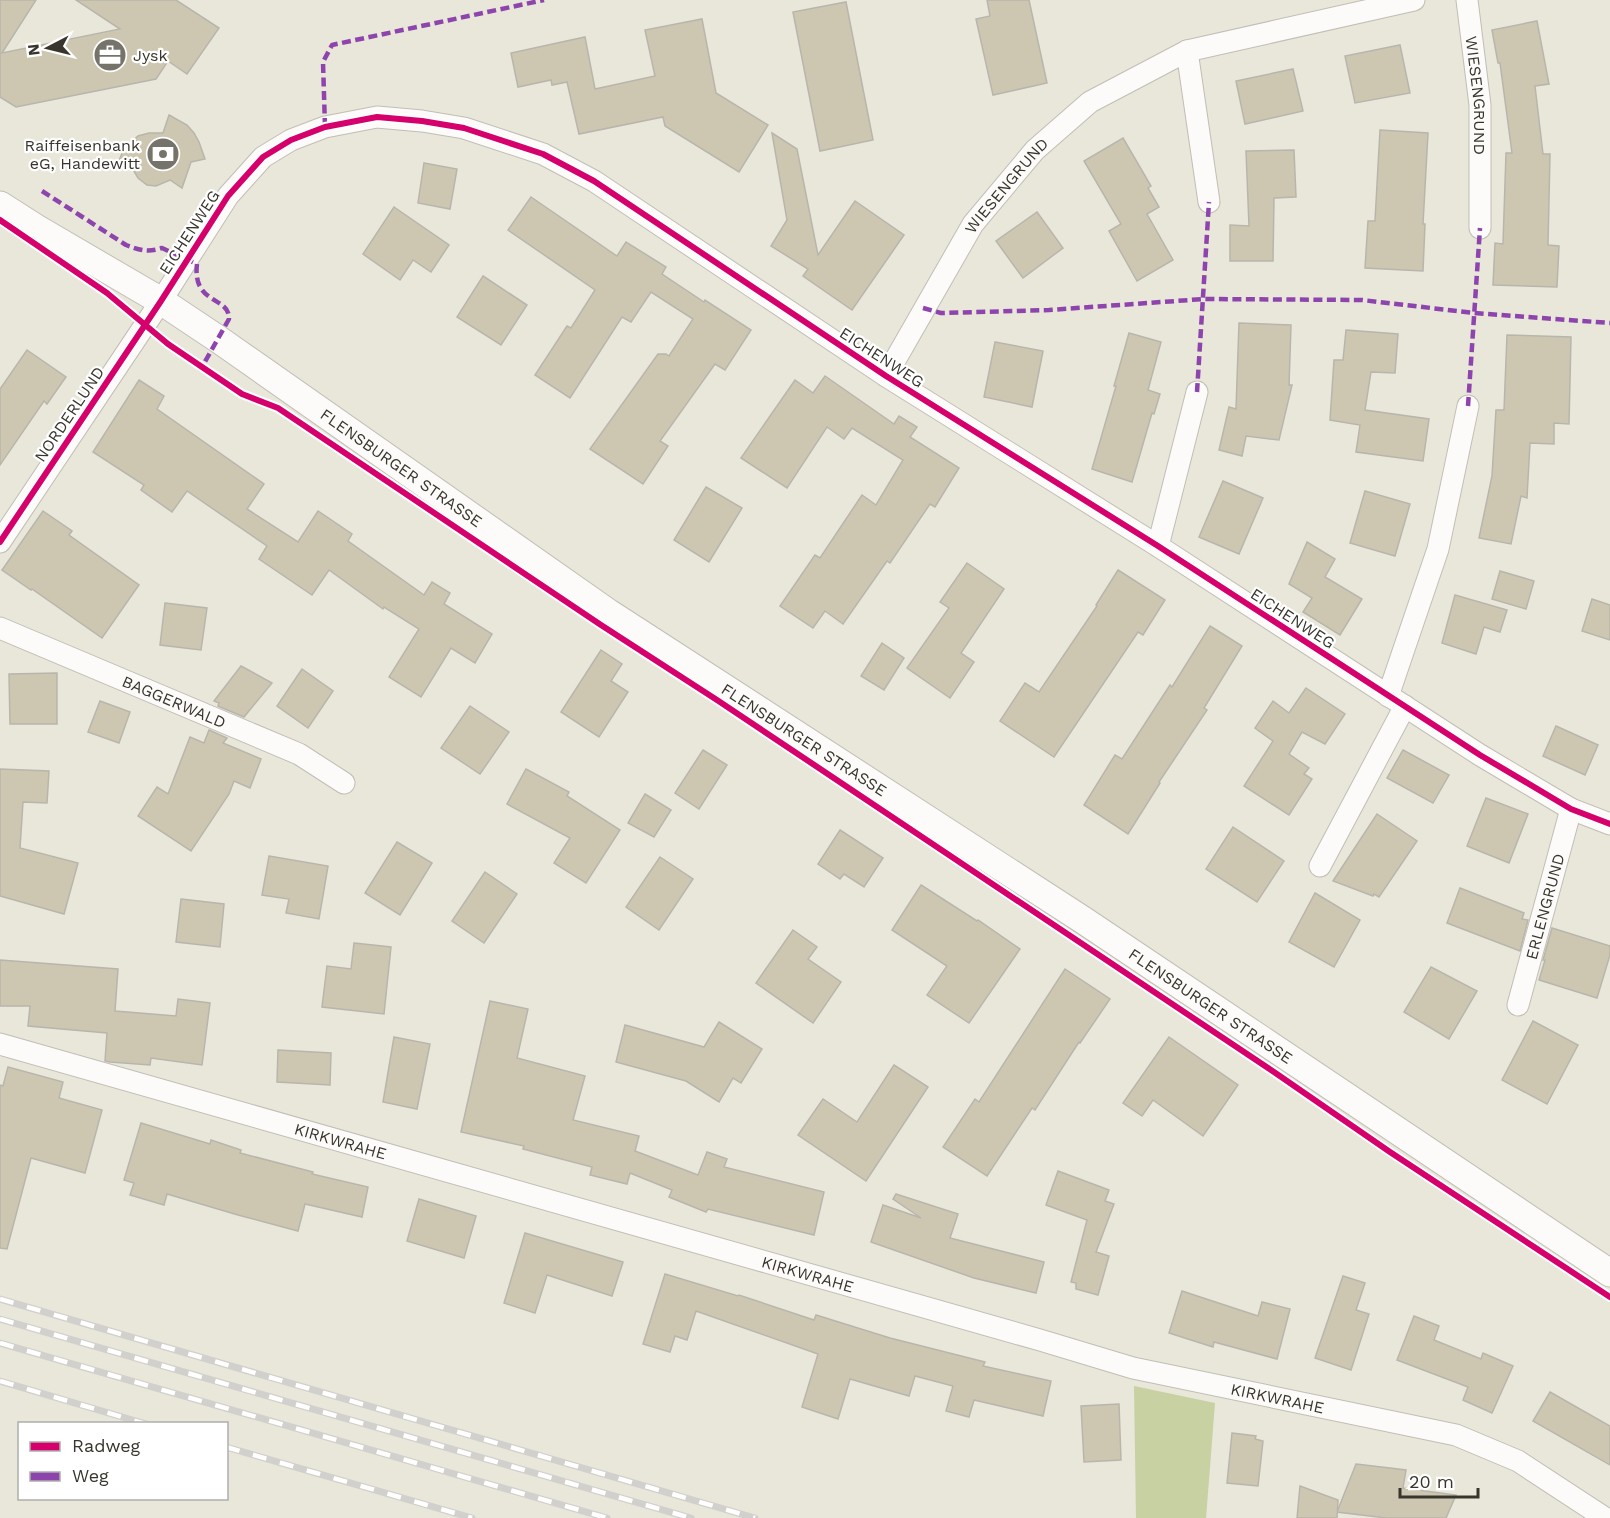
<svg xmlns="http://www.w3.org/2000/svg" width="1610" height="1518" viewBox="0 0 1610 1518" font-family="'Work Sans',sans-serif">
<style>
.green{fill:#c7d1a1}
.building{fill:#cdc7b2;stroke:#b8b6ac;stroke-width:1.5}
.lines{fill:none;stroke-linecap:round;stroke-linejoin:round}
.minor-casing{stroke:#c1beb5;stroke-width:23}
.tertiary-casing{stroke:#c1beb5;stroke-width:29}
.minor{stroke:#fcfbf9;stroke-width:21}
.tertiary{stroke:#fcfbf9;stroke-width:27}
.rail-casing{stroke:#d1d0cc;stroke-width:7}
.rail{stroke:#fff;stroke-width:4.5;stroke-dasharray:14;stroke-linecap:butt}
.quiet{stroke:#8e44ad;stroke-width:4.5;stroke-dasharray:9 4.5;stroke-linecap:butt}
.cycleway-casing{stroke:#fff;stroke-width:10}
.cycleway{stroke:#d6006c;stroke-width:6}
.labels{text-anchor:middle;stroke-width:4.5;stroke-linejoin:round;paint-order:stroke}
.poi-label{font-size:16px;fill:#38352d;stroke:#fff;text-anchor:start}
.street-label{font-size:16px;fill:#38352d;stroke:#fff}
</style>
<rect width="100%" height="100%" fill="#e9e6da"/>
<polygon class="green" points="1134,1386 1215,1403 1206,1518 1136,1518"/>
<g class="building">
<polygon points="0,0 36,0 2,53 120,29 76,0 176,0 219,28 187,74 168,61 156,79 16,107 0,97"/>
<polygon points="987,0 1029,0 1047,83 993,95 976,19 990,16"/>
<polygon points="846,2 873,140 820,151 793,12"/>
<polygon points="702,19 716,93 768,125 739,172 665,126 663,117 579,134 567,82 552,85 551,80 518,87 511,53 585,37 595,89 655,76 645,30"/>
<polygon points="1537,21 1549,84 1535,86 1543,154 1550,154 1548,245 1559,246 1557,287 1493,285 1495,243 1503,244 1506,153 1512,153 1500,63 1498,63 1492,30"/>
<polygon points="1400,45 1410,93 1355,103 1345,56"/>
<polygon points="1293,69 1303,111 1245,124 1236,81"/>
<polygon points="169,115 187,125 194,133 199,142 205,159 191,162 182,188 170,180 156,186 147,185 138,178 131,166 117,165 124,149 138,136 149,133 163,133"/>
<polygon points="1380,130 1428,133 1423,224 1425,224 1423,271 1365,268 1368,221 1375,221"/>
<polygon points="772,133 797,149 818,255 855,201 904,235 852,310 803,276 808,269 771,246 787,220"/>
<polygon points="1123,138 1151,186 1148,188 1159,207 1147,214 1173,260 1137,281 1109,231 1121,224 1084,161"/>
<polygon points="1294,150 1296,197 1274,198 1273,261 1230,261 1230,225 1249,226 1246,151"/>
<polygon points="424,163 457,169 450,209 418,203"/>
<polygon points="531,197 617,256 626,242 666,267 662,274 704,302 705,300 751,330 725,370 715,364 660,441 668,446 643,484 590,449 658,354 666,354 669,356 693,319 651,292 631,322 622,317 570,398 535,375 567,326 571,328 595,290 508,230"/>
<polygon points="394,207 449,245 431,272 413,260 400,280 363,254"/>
<polygon points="1037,212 1063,248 1023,278 996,241"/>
<polygon points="483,276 527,305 501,345 457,317"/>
<polygon points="1239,323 1291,325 1289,385 1292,385 1279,440 1246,436 1242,456 1219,450 1229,407 1236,409"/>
<polygon points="1346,330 1398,334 1395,373 1371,372 1365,410 1429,419 1423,461 1356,452 1360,425 1330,420 1334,360 1343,360"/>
<polygon points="1129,333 1161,342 1148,390 1160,394 1154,414 1152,413 1132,482 1092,469 1116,386 1114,386"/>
<polygon points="1507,335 1571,337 1569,424 1554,423 1554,444 1530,443 1527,498 1521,496 1511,544 1479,538 1492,476 1496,410 1504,410"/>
<polygon points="995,342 1043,351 1032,407 984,397"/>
<polygon points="27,350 66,377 47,404 44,401 0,465 0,389"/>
<polygon points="825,376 894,424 899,416 917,427 910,437 959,468 935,507 930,504 890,563 887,561 843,624 825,611 813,628 780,606 815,555 820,558 862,495 876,505 903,460 852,428 844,439 827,427 787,488 741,458 795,380 813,393"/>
<polygon points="139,380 164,396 157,409 264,484 247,509 298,542 318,511 352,534 348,541 424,595 432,582 450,593 444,604 492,634 475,663 451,648 421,697 389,677 419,629 384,607 383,609 329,570 312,595 259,559 267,546 187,491 172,512 141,490 144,485 93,452"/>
<polygon points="1223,481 1263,498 1239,554 1199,537"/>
<polygon points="706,487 742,508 709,562 674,540"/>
<polygon points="1365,491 1410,504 1395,556 1350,543"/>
<polygon points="43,511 72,531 69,535 139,585 102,638 32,589 31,590 2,570"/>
<polygon points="1307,542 1335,559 1325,577 1362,599 1340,635 1303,612 1312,598 1289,584"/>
<polygon points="967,563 1004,589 961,653 974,662 950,698 907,668 949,608 940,602"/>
<polygon points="1118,570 1165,600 1143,635 1138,632 1054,757 1000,721 1025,683 1039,692 1097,606 1096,605"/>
<polygon points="1500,571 1534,581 1526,609 1492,599"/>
<polygon points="1455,595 1507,610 1500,632 1484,627 1476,654 1442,643"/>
<polygon points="1592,599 1610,605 1610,640 1582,631"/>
<polygon points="165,603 207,608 201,650 160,645"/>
<polygon points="1210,626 1242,646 1204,708 1207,710 1159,782 1160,783 1128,834 1084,805 1115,755 1122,759 1170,685 1172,687"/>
<polygon points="882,643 904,658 884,690 861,676"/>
<polygon points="601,650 622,664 611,681 628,692 599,737 561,712"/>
<polygon points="241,666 272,683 244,717 218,706 219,703 214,701"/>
<polygon points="302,669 333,691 308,728 277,706"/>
<polygon points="57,673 57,724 10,724 9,674"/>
<polygon points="1306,688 1345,714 1325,744 1302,732 1289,754 1309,768 1304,774 1312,779 1289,815 1244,786 1273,741 1255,728 1273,701 1289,713"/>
<polygon points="100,701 130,712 119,743 88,732"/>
<polygon points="470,706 509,732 480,774 441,748"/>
<polygon points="1556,726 1598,745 1585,775 1543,756"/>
<polygon points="209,730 227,738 223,743 261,759 250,788 234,781 229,794 191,851 138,816 157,787 168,794 190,737 204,743"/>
<polygon points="703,750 727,765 699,809 675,793"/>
<polygon points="1403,750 1449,775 1433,803 1387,778"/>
<polygon points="0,769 49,771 47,803 23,802 20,848 78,863 64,914 0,896"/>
<polygon points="526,769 569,792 567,796 620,830 586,883 554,863 570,838 507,804"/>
<polygon points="645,794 671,810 654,837 628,823"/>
<polygon points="1486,798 1528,814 1509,863 1467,846"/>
<polygon points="1377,814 1417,841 1379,897 1374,894 1373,896 1333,881"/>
<polygon points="1233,827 1284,861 1257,902 1206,869"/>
<polygon points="840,830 883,858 864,887 844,874 840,879 818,864"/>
<polygon points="397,842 432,863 400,915 365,893"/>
<polygon points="269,856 328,866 319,919 286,913 289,899 262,895"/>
<polygon points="660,857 693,879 659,930 626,907"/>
<polygon points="485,872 517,894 484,943 452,921"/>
<polygon points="921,885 977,921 978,920 1020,949 969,1023 927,995 947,966 892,930"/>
<polygon points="1460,888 1524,913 1522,919 1528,920 1520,951 1447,923"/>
<polygon points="1315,893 1360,920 1334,967 1289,942"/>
<polygon points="181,899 224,904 220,947 176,942"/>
<polygon points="1552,928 1610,946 1610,955 1597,998 1539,980 1545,960 1543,960"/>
<polygon points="793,930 817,947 808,959 841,982 813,1023 756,983"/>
<polygon points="354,943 391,947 384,1014 322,1007 327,966 351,969"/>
<polygon points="0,960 118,969 115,1011 176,1016 178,999 210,1003 202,1065 151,1058 150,1065 110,1062 105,1061 107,1033 28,1026 30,1006 0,1006"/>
<polygon points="1431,967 1477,991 1449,1039 1404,1012"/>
<polygon points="1065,969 1110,999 1080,1043 1079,1042 1035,1110 1032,1108 987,1176 943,1147 975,1099 979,1102"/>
<polygon points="490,1001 528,1009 517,1058 585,1076 573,1120 639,1136 635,1151 698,1175 707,1152 727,1159 724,1167 824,1192 814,1235 708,1209 706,1212 669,1197 672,1190 630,1173 627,1184 590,1175 592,1167 523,1149 524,1146 461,1132"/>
<polygon points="1533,1021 1578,1045 1547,1104 1502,1080"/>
<polygon points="719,1022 762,1049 741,1083 733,1078 719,1102 686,1081 616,1062 625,1025 704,1047"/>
<polygon points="394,1037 430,1044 417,1109 383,1102"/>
<polygon points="1169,1037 1238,1085 1203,1136 1153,1100 1142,1116 1123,1103"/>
<polygon points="278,1050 331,1053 330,1085 277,1082"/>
<polygon points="894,1065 928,1087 866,1181 798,1135 823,1099 857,1122"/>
<polygon points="8,1067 63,1082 59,1098 102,1110 85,1173 31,1158 7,1249 0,1248 0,1085 3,1086"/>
<polygon points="141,1123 210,1144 211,1140 241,1150 240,1153 313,1172 312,1174 368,1187 362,1217 305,1204 298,1231 238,1215 167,1194 164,1205 130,1195 134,1183 124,1180"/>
<polygon points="1058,1171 1109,1190 1105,1201 1114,1204 1096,1252 1109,1256 1098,1295 1076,1289 1076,1283 1071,1282 1087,1220 1046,1205"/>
<polygon points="896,1194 958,1214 950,1238 1044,1262 1036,1293 974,1278 871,1242 883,1205 921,1218 893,1199"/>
<polygon points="419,1199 476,1216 464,1258 407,1241"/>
<polygon points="525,1233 623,1262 612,1296 547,1275 535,1313 504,1303"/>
<polygon points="665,1274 738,1296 739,1295 814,1320 816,1315 890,1338 985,1362 983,1366 1051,1381 1043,1416 974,1400 969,1417 946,1411 953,1386 915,1376 909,1396 850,1379 838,1419 802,1407 818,1354 696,1311 687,1340 675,1336 670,1352 643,1344"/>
<polygon points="1343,1276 1365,1283 1356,1310 1369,1314 1351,1370 1315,1358"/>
<polygon points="1182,1291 1258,1316 1262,1302 1290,1309 1277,1359 1214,1342 1213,1347 1169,1333"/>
<polygon points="1414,1316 1439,1326 1434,1340 1481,1359 1483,1353 1513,1366 1492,1413 1463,1400 1468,1387 1397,1360"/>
<polygon points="1550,1392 1610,1426 1610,1465 1533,1421"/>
<polygon points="1119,1404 1121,1460 1084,1462 1081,1406"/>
<polygon points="1232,1433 1256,1436 1255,1439 1263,1441 1258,1486 1227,1483"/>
<polygon points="1356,1464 1406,1470 1403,1488 1456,1495 1446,1518 1386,1518 1337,1512"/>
<polygon points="1300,1486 1338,1500 1337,1518 1297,1518"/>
</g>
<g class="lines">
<g class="minor-casing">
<g id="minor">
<path id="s1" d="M1467,0l13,105v123"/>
<polyline points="1187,51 1209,202"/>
<path id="s2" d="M886,376l87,-152 62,-74 55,-48 97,-51 227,-51"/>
<polyline points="0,542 161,301 228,196 263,157 291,140 325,127 377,117 422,121 464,128 543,154 594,181 886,376 1158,546 1480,755 1571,809 1610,824"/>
<polyline points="1158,546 1197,392"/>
<path id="s3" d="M0,628l299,126 45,29"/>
<polyline points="1388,696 1438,549 1468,406"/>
<polyline points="1320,866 1405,706"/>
<path id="s4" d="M1518,1005l53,-196"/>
<path id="s5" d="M0,1044l1040,296 93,28 323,67 62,26 87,57"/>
</g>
</g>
<g class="tertiary-casing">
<g id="tertiary">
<path id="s6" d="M0,205l36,23 125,73 57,38 391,274 474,307 527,353"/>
</g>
</g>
<use href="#minor" class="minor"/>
<use href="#tertiary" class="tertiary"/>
<g class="rail-casing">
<g id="rail">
<polyline points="0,1299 755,1518"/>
<polyline points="0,1319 691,1518"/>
<polyline points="0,1343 607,1518"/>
<polyline points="0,1381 146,1424"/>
<polyline points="226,1447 472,1518"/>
</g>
</g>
<use href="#rail" class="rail"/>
<g class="quiet">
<polyline points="325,127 323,62 332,45 544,0"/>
<path d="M42,191l84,54c14,5 21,8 36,3l35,16c-5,41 33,32 32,55l-27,48"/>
<polyline points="923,308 941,313 1049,310 1204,299 1362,300 1474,313 1610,323"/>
<polyline points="1197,392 1209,202"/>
<polyline points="1468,406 1480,228"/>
</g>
<g class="cycleway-casing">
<g id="cycleway">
<polyline points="0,220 107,293 168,344 242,394 278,408 601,625 717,700 1274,1072 1390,1152 1610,1297"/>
<polyline points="0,542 161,301 228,196 263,157 291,140 325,127 377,117 422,121 464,128 543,154 594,181 886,376 1158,546 1480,755 1571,809 1610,824"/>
</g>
</g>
<use href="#cycleway" class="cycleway"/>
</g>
<defs>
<g id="office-disc" transform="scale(1.725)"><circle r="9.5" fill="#76736a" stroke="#fff"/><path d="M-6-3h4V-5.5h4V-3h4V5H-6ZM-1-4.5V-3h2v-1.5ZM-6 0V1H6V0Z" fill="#fff"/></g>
<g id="bank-disc" transform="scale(1.725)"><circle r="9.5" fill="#76736a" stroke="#fff"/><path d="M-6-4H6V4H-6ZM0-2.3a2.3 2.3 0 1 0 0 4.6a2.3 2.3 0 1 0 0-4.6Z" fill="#fff"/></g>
</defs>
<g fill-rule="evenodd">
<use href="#office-disc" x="110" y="55"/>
<use href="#bank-disc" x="163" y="154"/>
</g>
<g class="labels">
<g class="poi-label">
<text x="133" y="61">Jysk</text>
<text x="140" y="151" text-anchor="end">Raiffeisenbank<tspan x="140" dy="18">eG, Handewitt</tspan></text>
</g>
<g class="street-label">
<text dy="6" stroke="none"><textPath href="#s1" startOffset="96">WIESENGRUND</textPath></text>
<text dy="6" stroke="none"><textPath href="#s2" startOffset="226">WIESENGRUND</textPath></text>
<text transform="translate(189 232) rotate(-57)" y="6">EICHENWEG</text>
<text transform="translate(882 357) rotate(33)" y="6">EICHENWEG</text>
<text transform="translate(69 414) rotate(-56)" y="6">NORDERLUND</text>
<text dy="6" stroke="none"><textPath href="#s6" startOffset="480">FLENSBURGER STRASSE</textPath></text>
<text transform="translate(1293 618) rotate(33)" y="6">EICHENWEG</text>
<text dy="6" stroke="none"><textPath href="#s3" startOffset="189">BAGGERWALD</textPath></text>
<text dy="6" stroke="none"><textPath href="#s6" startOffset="966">FLENSBURGER STRASSE</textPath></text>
<text dy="6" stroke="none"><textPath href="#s4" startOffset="102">ERLENGRUND</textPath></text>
<text dy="6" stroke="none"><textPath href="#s6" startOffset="1452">FLENSBURGER STRASSE</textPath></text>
<text dy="6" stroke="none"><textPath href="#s5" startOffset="354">KIRKWRAHE</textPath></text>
<text dy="6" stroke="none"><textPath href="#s5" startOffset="840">KIRKWRAHE</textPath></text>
<text dy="6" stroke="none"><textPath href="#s5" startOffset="1326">KIRKWRAHE</textPath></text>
</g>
</g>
<rect x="18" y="1422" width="210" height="78" fill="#ffffff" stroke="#afaeab" stroke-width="1.5"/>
<rect x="30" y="1442" width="30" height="9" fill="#d6006c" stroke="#afaeab" stroke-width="1.5"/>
<text x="72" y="1452" font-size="18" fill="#38352d">Radweg</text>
<rect x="30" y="1472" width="30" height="9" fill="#8e44ad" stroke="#afaeab" stroke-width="1.5"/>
<text x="72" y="1482" font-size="18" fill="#38352d">Weg</text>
<g transform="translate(48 48) rotate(263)" stroke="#ffffff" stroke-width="4.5" paint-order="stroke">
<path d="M0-4.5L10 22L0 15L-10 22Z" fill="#38352d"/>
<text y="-9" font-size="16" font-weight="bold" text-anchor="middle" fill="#38352d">N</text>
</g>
<path d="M1400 1488v9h78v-9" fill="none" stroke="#38352d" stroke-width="3"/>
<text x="1409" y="1488" font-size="18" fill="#38352d" stroke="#ffffff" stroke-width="4.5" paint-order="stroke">20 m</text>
</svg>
